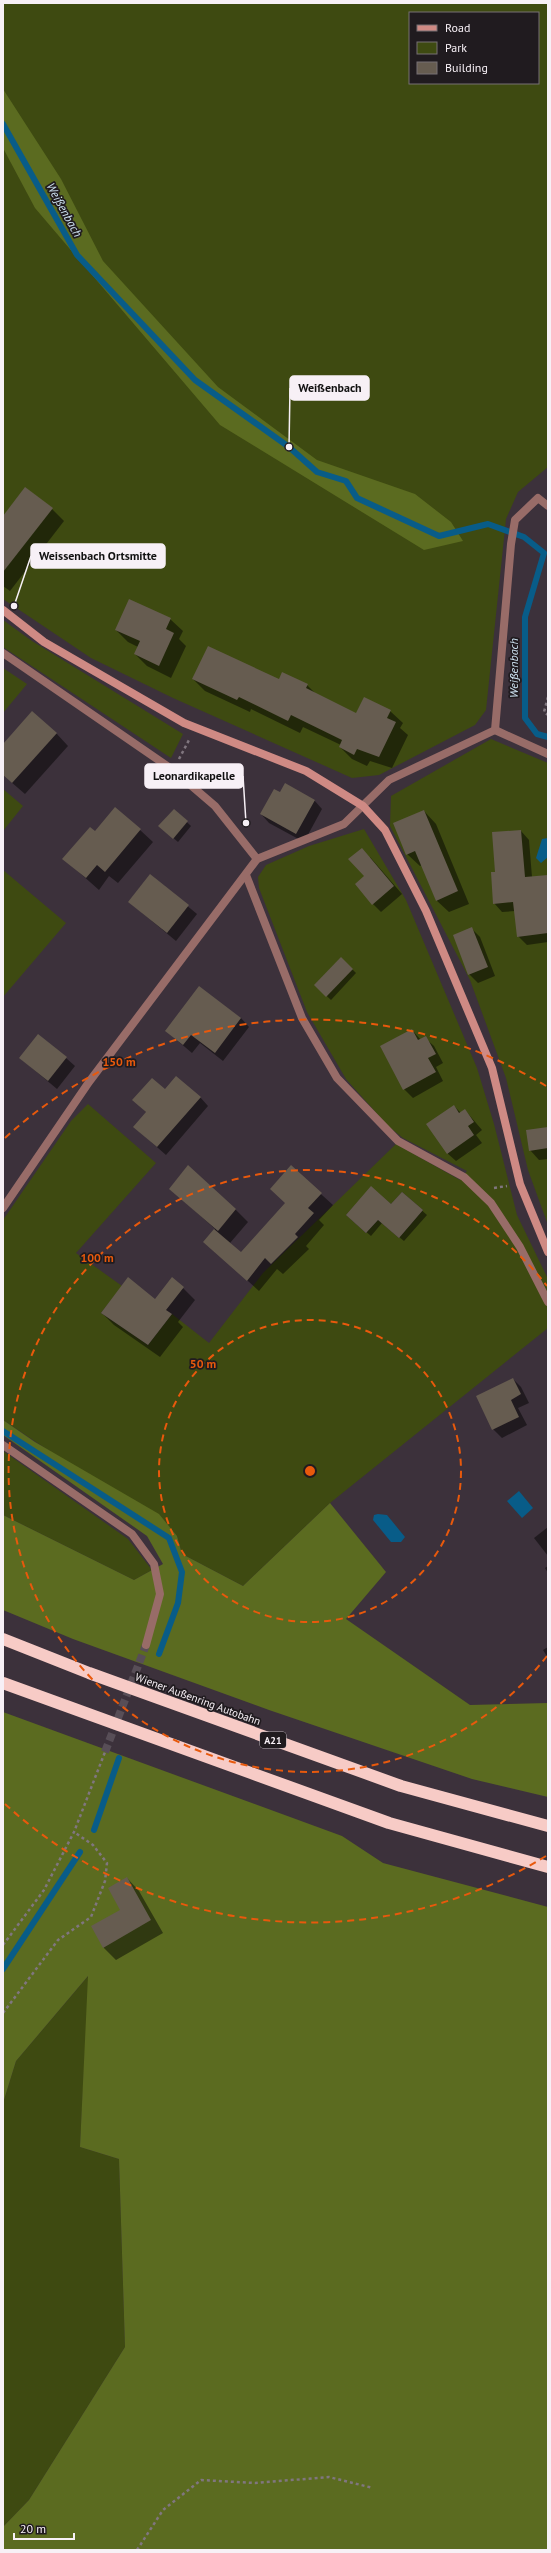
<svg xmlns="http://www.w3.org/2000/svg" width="551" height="2553" viewBox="0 0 551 2553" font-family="'PT Sans',sans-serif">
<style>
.green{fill:#3e4a11;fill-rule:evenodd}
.forest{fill:#5b6b20}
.water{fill:#085c88}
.shadow{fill:#0007}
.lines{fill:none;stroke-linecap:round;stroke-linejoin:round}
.stream{stroke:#085c88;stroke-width:6}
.building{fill:#665c50}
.street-tunnel{stroke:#584e57;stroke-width:8;stroke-dasharray:8 4;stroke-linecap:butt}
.path{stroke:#80767f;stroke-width:2.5;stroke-dasharray:3 3;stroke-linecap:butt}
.street{stroke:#986c68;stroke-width:8}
.secondary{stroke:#cf8a84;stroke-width:8}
.highway{stroke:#f7cbc6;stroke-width:12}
.ring{fill:none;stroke:#e8590c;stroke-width:2;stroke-dasharray:7 5}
.labels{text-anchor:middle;stroke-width:3.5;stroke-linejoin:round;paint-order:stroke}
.shield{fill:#201b1f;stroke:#b6b0b6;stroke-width:1}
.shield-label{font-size:10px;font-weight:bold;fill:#f7f0f6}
.street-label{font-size:11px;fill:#f7f0f6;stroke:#201b1f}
.water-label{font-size:12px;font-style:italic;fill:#cde2f1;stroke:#201b1f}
.centre{fill:#e8590c;stroke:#201b1f;stroke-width:2}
.ring-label{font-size:12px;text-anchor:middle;font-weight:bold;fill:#e8590c;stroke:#201b1f;stroke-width:3.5;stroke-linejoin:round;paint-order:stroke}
.leader{fill:none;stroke:#f7f0f6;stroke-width:1.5}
.callout-dot{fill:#f7f0f6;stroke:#201b1f;stroke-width:1.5}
.callout{fill:#f7f0f6;stroke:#f7f0f6;stroke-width:1.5}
.callout-label{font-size:12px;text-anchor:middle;font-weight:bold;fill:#111}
</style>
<rect width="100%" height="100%" fill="#3c313b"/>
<g class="green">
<path d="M3,3h545v464l-30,25 -12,27 -20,191 -11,15 -96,50 -27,3 -179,-80 -82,-40 -88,-59zM410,13h128v70h-128z"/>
<polygon points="3,620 32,641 183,734 171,758 3,647"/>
<polygon points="3,668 27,684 3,713"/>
<polygon points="491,739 548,763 548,1225 528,1170 506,1078 470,980 390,826 391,796"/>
<polygon points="3,789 23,806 3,831"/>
<path d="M364,829l42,71 71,168 17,56 23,91 31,64v49l-218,175 -87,83 -61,-32 -5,-18 -174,-116v-200l68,-99 17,-17 68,59 -80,90 46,33 -21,27 47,32 24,-31 37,29 54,-70 133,-129 64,36 7,-9 -64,-33 -15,-12 -42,-47 -39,-67 -48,-124 -1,-11 8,-12 43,-19zM371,1187l20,17 11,-12 21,18 -24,28 -21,-18 -12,13 -20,-18z"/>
<polygon points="3,870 66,923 3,997"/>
<polygon points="3,1451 128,1539 152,1570 134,1580 3,1515"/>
<polygon points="89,1975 80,2147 119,2159 125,2347 29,2500 3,2527 3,2103 16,2061"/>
</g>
<g class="forest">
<polygon points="3,89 61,179 103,261 218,387 317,460 415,494 451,522 463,541 424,550 220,425 35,208 3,148"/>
<polygon points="3,1420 35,1442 159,1514 177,1536 182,1554 243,1586 330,1503 386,1572 346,1619 470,1705 548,1703 548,1797 472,1779 269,1710 73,1639 3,1610 3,1515 134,1580 163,1564 147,1536 3,1435"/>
<polygon points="3,1712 342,1836 383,1863 548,1907 548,2550 3,2550 3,2527 29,2500 125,2347 119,2159 80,2147 88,1976 16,2061 3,2103"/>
</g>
<g class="water">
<polygon points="548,838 548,857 541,863 536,858 542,839"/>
<polygon points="519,1491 533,1508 522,1518 507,1501"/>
<polygon points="378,1514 387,1515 405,1537 401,1542 391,1542 373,1520 374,1515"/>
</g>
<g class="shadow">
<polygon points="52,509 64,521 10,591 3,586 3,517"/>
<polygon points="170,619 183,631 179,639 186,646 171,678 147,666 135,654 138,647 128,642 116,630"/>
<polygon points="193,679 279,681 307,685 316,694 356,714 390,711 403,723 400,728 408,735 392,768 370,761 367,766 352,759 340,747 341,745 303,727 300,733 251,709 250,712 205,691"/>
<polygon points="56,733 68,746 25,794 3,775 3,745"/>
<polygon points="314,800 322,809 304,842 269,823 261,814"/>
<polygon points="174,810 191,826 178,842 164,830"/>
<polygon points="424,811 436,824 469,904 449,912 436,900 422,865 420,866 407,854"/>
<polygon points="140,830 153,842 118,883 109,876 99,890 64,859 95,833"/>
<polygon points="521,831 529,840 532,877 548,876 548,942 527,945 518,936 515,911 502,912 494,903"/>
<polygon points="370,857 402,894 381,912 373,904"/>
<polygon points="150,875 197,914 176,941 129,902"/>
<polygon points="471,928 480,937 495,976 478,983 469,974"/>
<polygon points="341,958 356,973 331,1000 315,985"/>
<polygon points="241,1018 249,1027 223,1061 200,1043 192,1053 166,1031"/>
<polygon points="412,1030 421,1040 425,1038 434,1046 443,1063 436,1067 443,1081 413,1098 404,1089 381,1047"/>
<polygon points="20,1058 66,1058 75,1066 57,1089"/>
<polygon points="165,1091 200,1097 208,1106 166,1155 134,1127 147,1113 134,1100"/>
<polygon points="454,1106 461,1113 465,1110 482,1130 476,1135 482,1143 456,1161 447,1153"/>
<polygon points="548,1128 548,1159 539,1160 530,1150"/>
<polygon points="291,1167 333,1205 319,1220 324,1225 306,1246 309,1249 283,1274 277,1269 259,1291 205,1242 215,1229 171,1189 235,1209 248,1222 230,1243 241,1253 286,1204"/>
<polygon points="402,1193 427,1215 404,1241 382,1223 371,1236 351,1219 391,1206"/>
<polygon points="183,1288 195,1300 178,1322 183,1327 160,1357 114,1325 102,1313 155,1300"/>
<polygon points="513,1379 521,1387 529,1403 518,1408 527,1425 502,1438 493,1429"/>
<polygon points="548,1527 548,1556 534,1538"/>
<polygon points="548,1566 548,1573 545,1568"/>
<polygon points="548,1647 548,1658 543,1650"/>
<polygon points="127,1878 139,1891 163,1933 116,1960 103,1947 122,1910"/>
</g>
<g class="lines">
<g class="stream">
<polyline points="3,124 77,255 195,380 289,447 317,472 346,481 357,498 439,536 488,524 524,537 544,553 525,617 525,718 537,734 548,737"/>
<polyline points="3,1431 169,1538 182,1572 178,1603 159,1654"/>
<polyline points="94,1830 119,1758"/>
<polyline points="3,1969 80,1852"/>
</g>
</g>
<g class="building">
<polygon points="25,487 53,508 3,572 3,516"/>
<polygon points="129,599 171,618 166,629 174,633 159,666 134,654 140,641 115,630"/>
<polygon points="208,646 279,679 282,672 308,684 306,688 356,713 364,697 391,710 387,718 396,722 379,757 357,749 354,755 339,747 342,740 291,715 288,721 239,697 237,700 192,679"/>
<polygon points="32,711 57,733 12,783 3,775 3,744"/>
<polygon points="285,783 315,800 296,834 260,814 274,789 280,792"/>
<polygon points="115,807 141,829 105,872 97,865 86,878 62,859 90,827 95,831"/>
<polygon points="174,809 188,821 173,839 158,826"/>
<polygon points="424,810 458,891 436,901 415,851 406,855 393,823"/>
<polygon points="521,830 525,877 548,875 548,933 517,937 513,902 493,904 491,872 495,872 492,832"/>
<polygon points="362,848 394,886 372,905 355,884 364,876 348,859"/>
<polygon points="150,874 189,905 167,933 128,902"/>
<polygon points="472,927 488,967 468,975 453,935"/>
<polygon points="341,957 353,969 326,997 314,985"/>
<polygon points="199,986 241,1018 215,1053 191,1035 183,1045 165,1031"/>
<polygon points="412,1029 418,1040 426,1036 436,1054 428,1058 436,1072 403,1090 380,1046"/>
<polygon points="38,1034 67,1057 48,1081 19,1058"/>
<polygon points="176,1076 201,1097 157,1147 133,1127 146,1112 132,1100 152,1078 165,1089"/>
<polygon points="454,1105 459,1113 465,1109 474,1122 468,1126 474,1135 447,1154 426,1124"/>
<polygon points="548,1127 548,1148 529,1151 526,1130"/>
<polygon points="188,1165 236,1209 218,1231 169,1189"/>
<polygon points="291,1165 322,1193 308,1208 314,1213 295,1234 298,1237 271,1264 265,1258 247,1281 203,1242 214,1229 241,1252 285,1203 270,1189"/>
<polygon points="371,1186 391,1204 402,1192 423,1210 399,1238 378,1220 366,1233 346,1215"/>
<polygon points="128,1277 155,1299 172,1277 184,1287 166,1310 172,1314 148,1345 101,1313"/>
<polygon points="513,1378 521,1394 511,1400 519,1417 492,1430 476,1396"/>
<polygon points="127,1877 151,1920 103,1948 91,1926 120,1910 108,1888"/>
</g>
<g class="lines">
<polyline class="street-tunnel" points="105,1752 146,1645"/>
<g class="path">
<polyline points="548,697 544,712 548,715"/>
<polyline points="179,759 189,740"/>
<polyline points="494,1188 507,1186"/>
<polyline points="3,1945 44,1890 74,1832 105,1752"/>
<polyline points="3,2013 58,1940 91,1917 105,1881 107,1863 93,1845 74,1832"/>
<polyline points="137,2550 163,2510 201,2480 255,2483 329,2477 373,2488"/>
</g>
<g class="street">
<polyline points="3,653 173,770 215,806 257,859"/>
<polyline points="495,730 548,754"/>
<polyline points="246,875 302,1018 337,1078 398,1141 464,1177 491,1203 520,1247 548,1302"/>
<polyline points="3,1208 89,1082 257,859 344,824 389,780 495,730 511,544 515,520 538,498 548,506"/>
<polyline points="3,1445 132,1534 154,1564 160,1594 146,1645"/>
</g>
<polyline class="secondary" points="3,610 44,642 184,723 306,771 363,806 385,830 426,911 492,1068 520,1184 548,1252"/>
<g class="highway">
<polyline points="3,1639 89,1673 401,1786 548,1826"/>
<polyline points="3,1683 389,1823 548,1867"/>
</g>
</g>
<g class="ring">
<circle cx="310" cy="1471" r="151"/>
<path d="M547 1656A301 301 0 1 1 547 1286"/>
<path d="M546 1856A452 452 0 0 1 5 1804M5 1138A452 452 0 0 1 546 1086"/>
</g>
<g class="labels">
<rect class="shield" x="260" y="1732" width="26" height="16" rx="3"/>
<g class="shield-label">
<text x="273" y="1744">A21</text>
</g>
<g class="street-label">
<text transform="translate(198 1699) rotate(20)" y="4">Wiener Außenring Autobahn</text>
</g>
<g class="water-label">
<text transform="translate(64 210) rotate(61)" y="4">Weißenbach</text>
<text transform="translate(514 668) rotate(-90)" y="4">Weißenbach</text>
</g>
</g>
<circle cx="310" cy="1471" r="6" class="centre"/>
<g class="ring-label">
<text x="119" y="1066">150 m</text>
<text x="97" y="1262">100 m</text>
<text x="203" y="1368">50 m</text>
</g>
<path class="leader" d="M289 447L290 388M14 606L31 556M246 823L243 776"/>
<g class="callout-dot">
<circle cx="289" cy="447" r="4"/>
<circle cx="14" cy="606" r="4"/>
<circle cx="246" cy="823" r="4"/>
</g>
<g class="callout">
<rect x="290" y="376" width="79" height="24" rx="4"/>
<rect x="31" y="544" width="134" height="24" rx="4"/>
<rect x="145" y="764" width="98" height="24" rx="4"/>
</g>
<g class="callout-label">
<text x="330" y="392">Weißenbach</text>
<text x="98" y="560">Weissenbach Ortsmitte</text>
<text x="194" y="780">Leonardikapelle</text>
</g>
<rect width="551" height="2553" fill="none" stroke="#f7f0f6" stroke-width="8"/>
<rect x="409" y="12" width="130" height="72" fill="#201b1f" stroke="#767075"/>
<rect x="417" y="25" width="20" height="6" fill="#cf8a84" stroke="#767075"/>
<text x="445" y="32" font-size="12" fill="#f7f0f6">Road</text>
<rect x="417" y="42" width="20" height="12" fill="#3e4a11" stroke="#767075"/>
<text x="445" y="52" font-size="12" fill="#f7f0f6">Park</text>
<rect x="417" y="62" width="20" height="12" fill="#665c50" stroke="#767075"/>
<text x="445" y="72" font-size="12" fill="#f7f0f6">Building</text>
<path d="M14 2533v6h60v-6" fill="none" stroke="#f7f0f6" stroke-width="2"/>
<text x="20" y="2533" font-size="12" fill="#f7f0f6" stroke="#201b1f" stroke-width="3" paint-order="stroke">20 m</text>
</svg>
